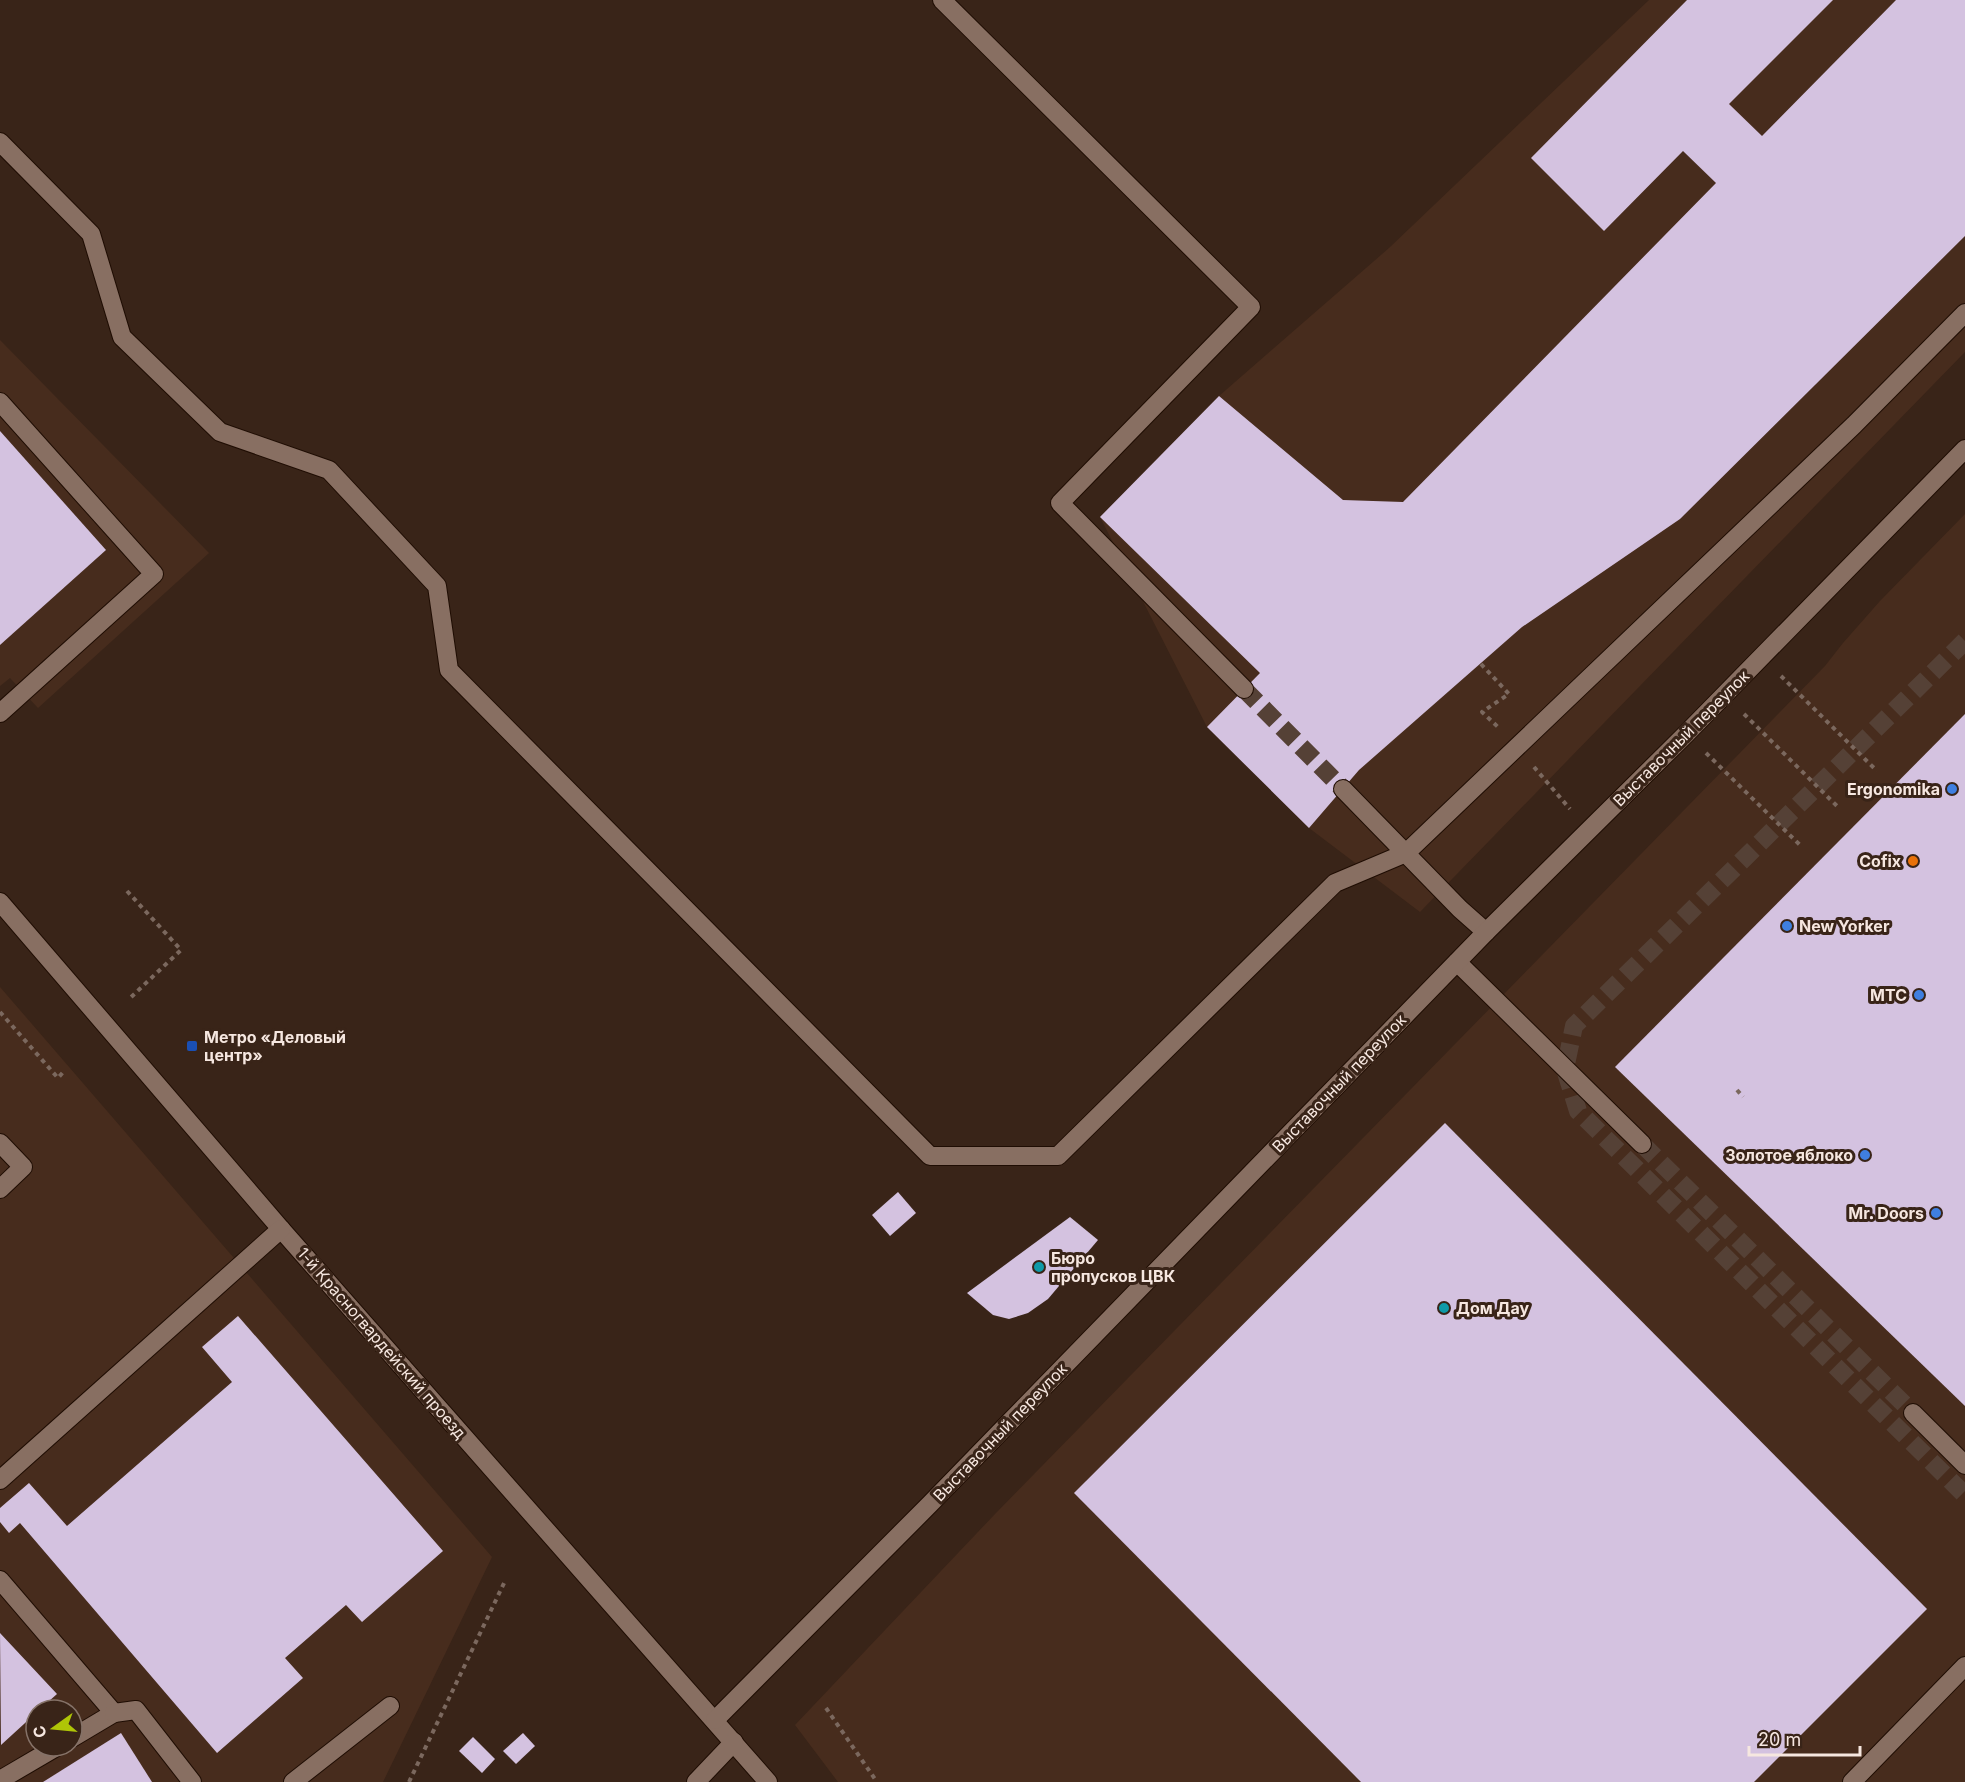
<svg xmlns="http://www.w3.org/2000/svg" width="1965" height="1782" viewBox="0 0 1965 1782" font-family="Inter,sans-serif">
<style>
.built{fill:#472c1d;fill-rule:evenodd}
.building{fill:#d4c2e0}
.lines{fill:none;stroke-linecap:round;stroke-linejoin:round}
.minor-tunnel{stroke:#554136;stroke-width:18;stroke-dasharray:18 9;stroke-linecap:butt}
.minor-casing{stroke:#1f0d03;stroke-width:20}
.path{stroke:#7b685e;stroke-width:4;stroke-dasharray:4.5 4.5;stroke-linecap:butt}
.minor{stroke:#886f62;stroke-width:18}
.shop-dot{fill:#3f7fe0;stroke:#392418;stroke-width:2}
.food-dot{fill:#e8710a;stroke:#392418;stroke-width:2}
.transit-dot{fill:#1a4fb4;stroke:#392418;stroke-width:2}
.culture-dot{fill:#0f9aa8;stroke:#392418;stroke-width:2}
.labels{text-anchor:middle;stroke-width:6;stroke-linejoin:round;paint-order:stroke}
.street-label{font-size:16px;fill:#f6e7e0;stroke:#392418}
.poi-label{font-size:16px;font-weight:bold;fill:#f6e7e0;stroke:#392418;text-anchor:end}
</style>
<rect width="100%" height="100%" fill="#392418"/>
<g class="built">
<polygon points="1649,0 1965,0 1965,352 1420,912 1309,828 1207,727 1100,517 1219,396 1389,248"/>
<polygon points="0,340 209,553 38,708 10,678 0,686"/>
<polygon points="1965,514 1965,1782 838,1782 795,1725 995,1514 1825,666 1843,643 1880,601"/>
<path d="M0,987l492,570 -109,225h-383zM36,1710h36v36h-36z"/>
</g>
<g class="building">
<polygon points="1687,0 1833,0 1729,104 1762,136 1896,0 1965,0 1965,236 1680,519 1522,627 1359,770 1309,828 1207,727 1260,673 1100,517 1219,396 1343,500 1403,502 1716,183 1683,151 1604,231 1531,158"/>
<polygon points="0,431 106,550 0,645"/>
<polygon points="1965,714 1965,1406 1615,1067"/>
<polygon points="1445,1123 1927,1609 1754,1782 1361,1782 1074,1493"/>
<polygon points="898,1192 916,1213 890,1236 872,1215"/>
<polygon points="1070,1217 1098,1240 1048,1299 1028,1313 1009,1319 993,1315 967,1293"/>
<polygon points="238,1316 443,1551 362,1622 346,1605 285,1658 303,1678 217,1753 20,1523 9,1533 0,1522 0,1508 29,1483 67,1526 232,1382 202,1347"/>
<polygon points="0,1633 57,1694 39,1710 36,1710 36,1713 1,1745"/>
<polygon points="121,1733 152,1782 43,1782"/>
<polygon points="523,1733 535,1746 516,1764 503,1751"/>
<polygon points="473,1737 495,1759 482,1773 459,1751"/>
</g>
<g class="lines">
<g class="minor-tunnel">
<polyline points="1965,641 1574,1026 1565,1069 1578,1111 1965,1495"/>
<polyline points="1244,689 1343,789"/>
<polyline points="1642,1144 1913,1413"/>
</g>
<g class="minor-casing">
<g id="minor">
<polyline points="942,0 1251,307 1060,503 1244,689"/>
<polyline points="0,142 91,234 122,337 220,432 329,470 437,586 449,670 930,1156 1058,1156 1335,883 1406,853 1854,425 1965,313"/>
<polyline points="0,402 154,574 0,713"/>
<polyline points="1343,789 1460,909 1486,932"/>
<polyline points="0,902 281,1229 768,1782"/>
<polyline points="1457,962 1642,1144"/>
<polyline points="0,1143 23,1167 0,1189"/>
<polyline points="1913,1413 1965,1465"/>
<polyline points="0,1480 281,1229"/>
<polyline points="0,1580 114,1713 72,1738"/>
<polyline points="114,1713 136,1710 192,1782"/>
<polyline points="715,1720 930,1504 1486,932 1686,734 1965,449"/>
<polyline points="0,1780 58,1746"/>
<polyline points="293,1782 390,1706"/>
<polyline points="696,1782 734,1742"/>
<polyline points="1852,1782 1965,1666"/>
</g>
</g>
<g class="path">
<polyline points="1481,664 1509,694 1482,712 1499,728"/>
<polyline points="1781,676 1877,771"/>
<polyline points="1744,714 1840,809"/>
<polyline points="1706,753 1802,847"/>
<polyline points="1534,767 1570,809"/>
<polyline points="127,891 181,950 128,1000"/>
<polyline points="0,1012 58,1078 65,1070"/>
<polyline points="1737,1090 1743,1097"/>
<polyline points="826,1708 877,1782"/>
<polyline points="409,1782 505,1581"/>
</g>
<use href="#minor" class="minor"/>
</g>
<g class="shop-dot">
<circle cx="1952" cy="789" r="6"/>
<circle cx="1787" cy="926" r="6"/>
<circle cx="1919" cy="995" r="6"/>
<circle cx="1865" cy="1155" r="6"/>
<circle cx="1936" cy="1213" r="6"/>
</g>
<circle class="food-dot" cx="1913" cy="861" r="6"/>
<rect class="transit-dot" x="186" y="1040" width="12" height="12" rx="3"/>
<g class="culture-dot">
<circle cx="1039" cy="1267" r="6"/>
<circle cx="1444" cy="1308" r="6"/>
</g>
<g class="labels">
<g class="street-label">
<text transform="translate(1681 738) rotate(-45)" y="6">Выставочный переулок</text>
<text transform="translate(1339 1083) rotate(-46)" y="6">Выставочный переулок</text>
<text transform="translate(382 1343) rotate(49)" y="6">1-й Красногвардейский проезд</text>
<text transform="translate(1000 1432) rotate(-46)" y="6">Выставочный переулок</text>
</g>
<g class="poi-label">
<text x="1940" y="795">Ergonomika</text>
<text x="1901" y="867">Cofix</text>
<text x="1799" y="932" text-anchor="start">New Yorker</text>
<text x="1907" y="1001">МТС</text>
<text x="204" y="1043" text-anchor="start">Метро «Деловый<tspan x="204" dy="18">центр»</tspan></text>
<text x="1853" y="1161">Золотое яблоко</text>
<text x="1924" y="1219">Mr. Doors</text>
<text x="1051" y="1264" text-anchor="start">Бюро<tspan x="1051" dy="18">пропусков ЦВК</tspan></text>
<text x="1456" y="1314" text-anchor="start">Дом Дау</text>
</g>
</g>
<g transform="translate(54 1728) rotate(255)"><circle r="28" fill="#392418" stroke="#857268" stroke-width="1.5"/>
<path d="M0-4.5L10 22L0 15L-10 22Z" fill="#afc507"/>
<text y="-9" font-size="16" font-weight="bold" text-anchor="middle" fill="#f6e7e0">С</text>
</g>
<path d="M1749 1746v9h111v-9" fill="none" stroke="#f6e7e0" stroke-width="3"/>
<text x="1758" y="1746" font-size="18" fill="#f6e7e0" stroke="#392418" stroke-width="4.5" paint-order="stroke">20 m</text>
</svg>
